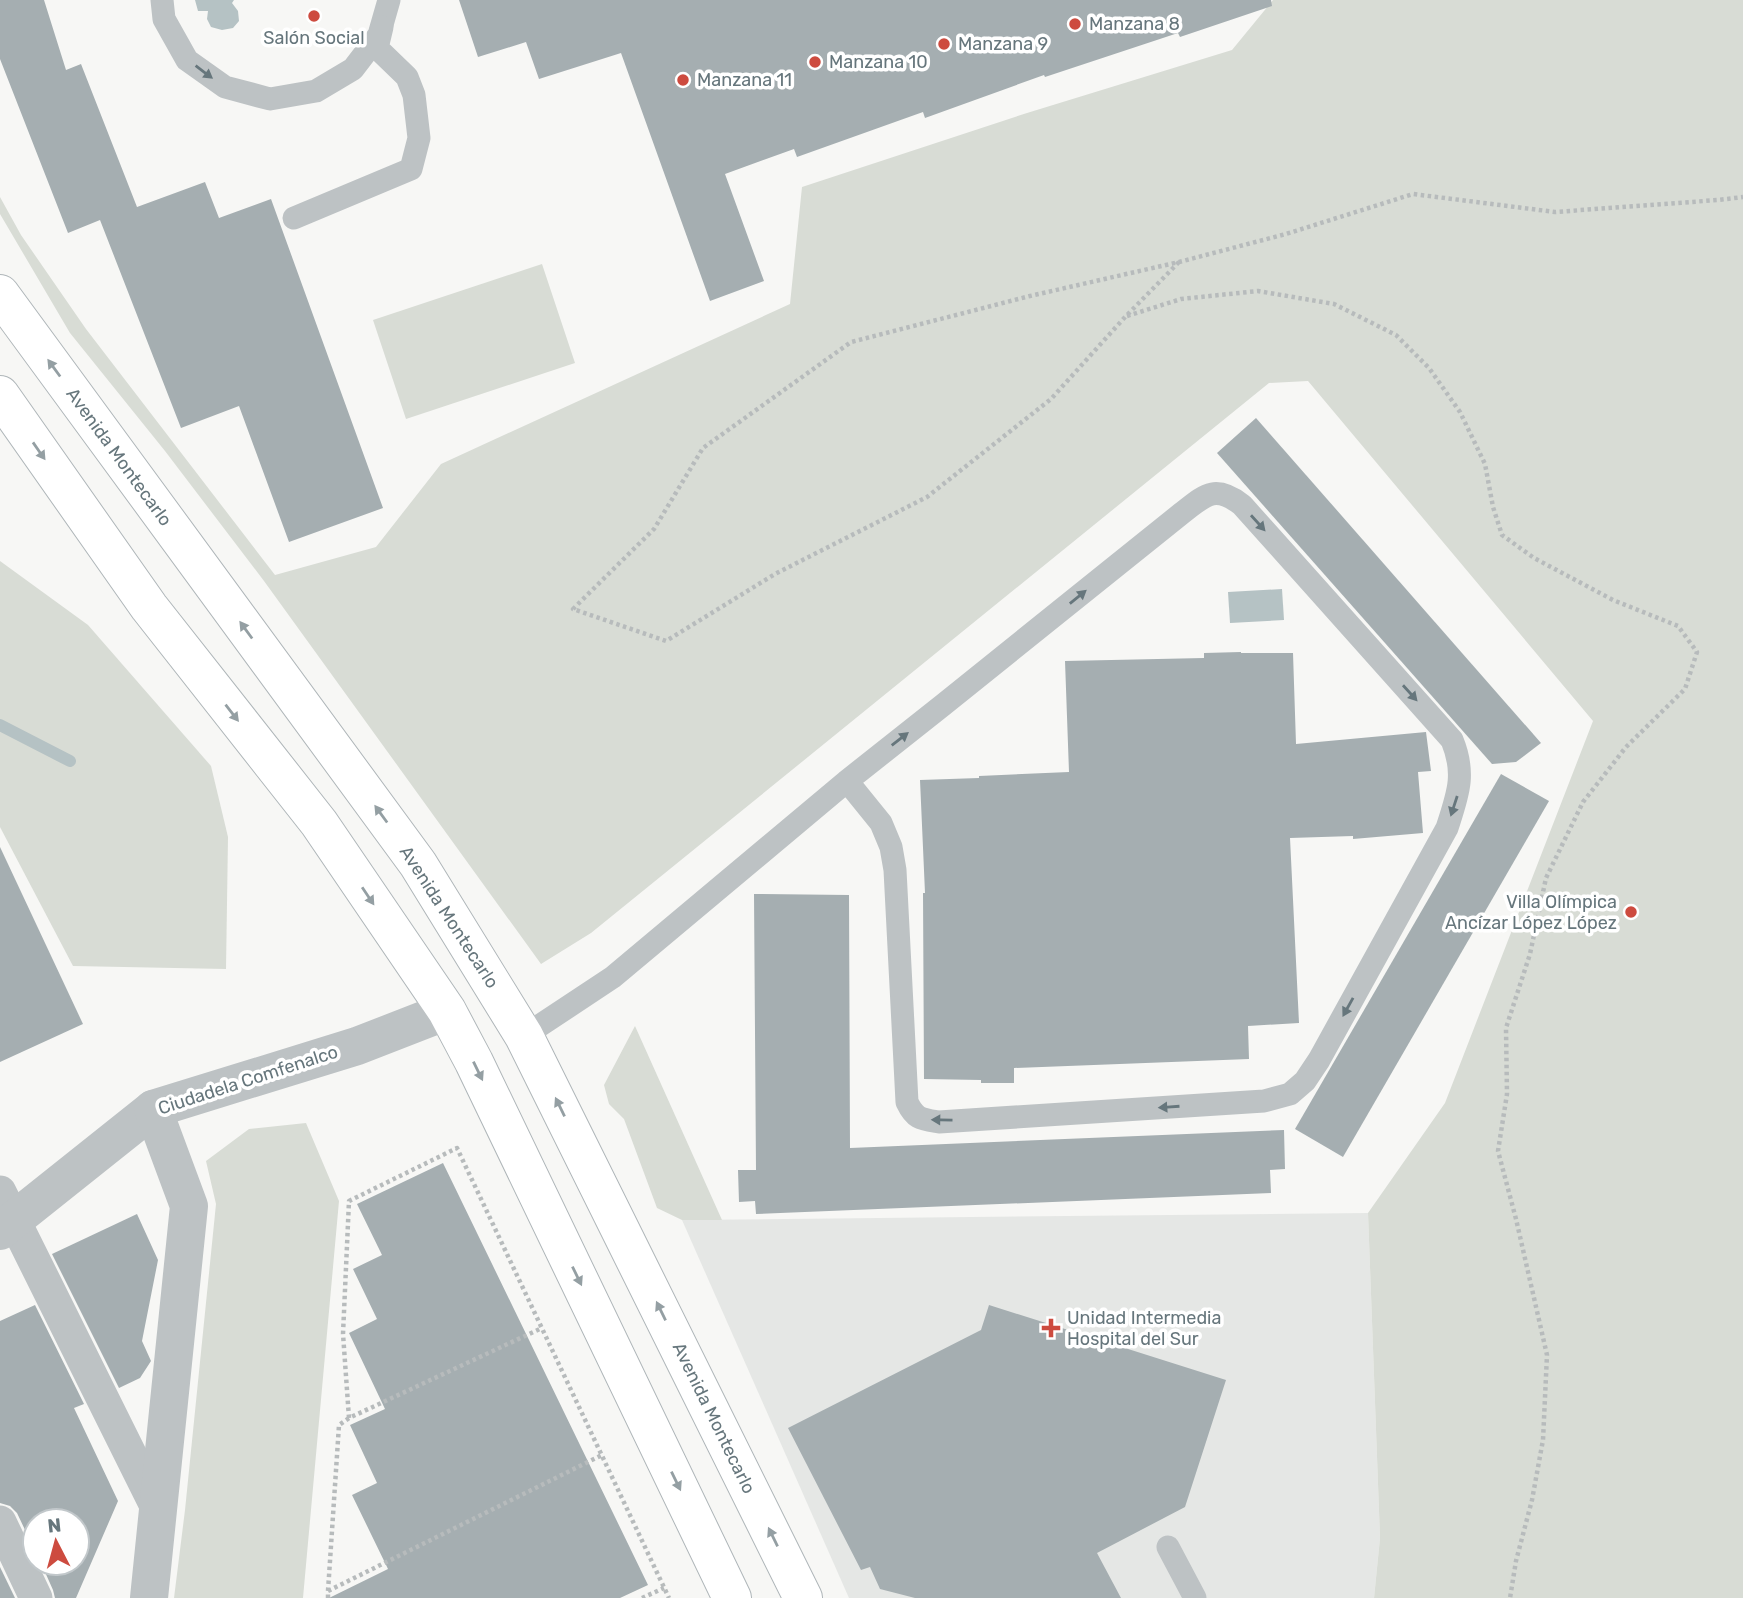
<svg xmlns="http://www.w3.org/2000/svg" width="1743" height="1598" viewBox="0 0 1743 1598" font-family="Rubik,sans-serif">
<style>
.built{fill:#e5e7e5}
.green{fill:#d8dcd5}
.water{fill:#b5c2c4}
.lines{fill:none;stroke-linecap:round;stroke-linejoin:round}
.stream{stroke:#b5c2c4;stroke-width:12}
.building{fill:#a5aeb1}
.secondary-casing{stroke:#afb6b9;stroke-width:40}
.path{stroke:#b7bbbc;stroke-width:4.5;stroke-dasharray:3.5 3.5;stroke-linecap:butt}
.service{stroke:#bdc2c4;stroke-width:23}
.pedestrian{stroke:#bdc2c4;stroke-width:33}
.minor{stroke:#bdc2c4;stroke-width:38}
.secondary{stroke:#fff;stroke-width:38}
.oneway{fill:#66767c}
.oneway2{fill:#949fa3}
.poi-dot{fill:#cd4b3f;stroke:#fff;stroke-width:2.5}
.labels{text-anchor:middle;stroke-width:7;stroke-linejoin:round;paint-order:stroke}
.poi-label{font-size:18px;fill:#66767c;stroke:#fff;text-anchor:start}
.street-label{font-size:18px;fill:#66767c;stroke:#fff}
</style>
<rect width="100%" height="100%" fill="#f7f7f5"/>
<polygon class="built" points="1368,1213 1380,1538 1374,1598 849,1598 682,1220"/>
<g class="green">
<polygon points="1273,0 1743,0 1743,1598 1374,1598 1380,1538 1368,1213 1445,1103 1593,721 1308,381 1269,383 591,933 541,964 264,581 165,451 70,333 0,214 0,197 21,235 86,329 275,575 376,547 441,464 790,304 802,187 1027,113 1232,50"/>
<polygon points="542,264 575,363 406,419 373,320"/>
<polygon points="0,561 88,625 211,766 228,837 226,969 73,966 0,827"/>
<polygon points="635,1026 722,1220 682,1220 657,1208 624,1119 609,1104 604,1085"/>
<polygon points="306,1123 339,1201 303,1598 174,1598 185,1510 216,1204 206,1161 249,1129"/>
</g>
<g class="water">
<polygon points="195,0 234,0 232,3 238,11 239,21 233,28 222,30 211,27 207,19 208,11 198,11"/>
<polygon points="1282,589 1284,620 1230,623 1228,592"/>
</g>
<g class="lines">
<polyline class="stream" points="0,725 70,761"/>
</g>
<g class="building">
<polygon points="0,0 44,0 66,70 81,64 137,207 205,182 219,218 271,199 383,508 289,542 239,406 181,428 100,220 68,233 0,59"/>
<polygon points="459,0 1271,0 1272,6 1180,37 1178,33 1045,77 1044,75 925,118 923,112 797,157 794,149 725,174 764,281 710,301 621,53 539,79 526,42 478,57"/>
<polygon points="1256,418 1541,743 1516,762 1492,764 1217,453"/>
<polygon points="1241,652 1241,653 1293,653 1296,744 1426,732 1431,771 1418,772 1423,833 1353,839 1353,836 1290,838 1299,1023 1248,1026 1249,1059 1014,1068 1014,1083 981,1083 981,1080 924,1079 923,893 925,893 920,780 979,778 979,776 1069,772 1065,661 1204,658 1204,653"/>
<polygon points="1501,774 1549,801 1343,1157 1295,1129"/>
<polygon points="0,847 83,1024 0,1062"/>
<polygon points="754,894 849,895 850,1148 1284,1130 1285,1169 1270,1170 1271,1193 756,1214 755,1201 739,1202 738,1170 756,1170"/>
<polygon points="443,1163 648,1585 620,1598 329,1598 388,1569 352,1495 377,1483 350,1425 385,1409 349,1333 377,1319 353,1269 382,1255 357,1204"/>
<polygon points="137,1214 158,1260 142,1341 151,1361 140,1378 119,1388 52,1254"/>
<polygon points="35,1305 84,1404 74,1408 118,1501 76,1598 55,1598 53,1590 41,1563 77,1563 77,1521 35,1521 35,1551 17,1513 10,1506 0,1503 0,1321"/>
<polygon points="989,1305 1226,1380 1185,1507 1097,1553 1121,1598 915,1598 880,1589 870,1567 861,1570 788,1428 981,1330"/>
<polygon points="0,1567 15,1598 0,1598"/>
</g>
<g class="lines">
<g class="secondary-casing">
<g id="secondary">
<polyline points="0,294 418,864 524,1036 803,1598"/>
<polyline points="0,395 149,607 319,823 447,1011 474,1062 732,1598"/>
</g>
</g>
<g class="path">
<polyline points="1179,262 1126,316 1051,399 927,497 775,574 666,641 573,609 654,529 703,448 851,342 1030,296 1179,262 1286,234 1413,194 1555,212 1718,200 1743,197"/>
<polyline points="1127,316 1181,299 1258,291 1334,304 1396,335 1429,368 1460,412 1485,464 1493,507 1502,535 1534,558 1613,600 1678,626 1697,652 1685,689 1626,747 1583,802 1546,878 1530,954 1506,1028 1507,1094 1498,1151 1516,1219 1547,1355 1543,1440 1532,1500 1516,1561 1510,1598"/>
<polyline points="349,1418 343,1334 349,1201 457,1148 669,1598"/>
<polyline points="328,1591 339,1425 349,1418 542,1328"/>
<polyline points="328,1598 328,1591 602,1455"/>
<polyline points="642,1598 664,1588"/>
</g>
<g class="service">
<polyline points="162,0 164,19 187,60 225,87 270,99 316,91 353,69 379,35 389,0"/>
<polyline points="294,218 411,169 419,138 414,95 407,77 377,48 382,27"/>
<path d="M524,1036l89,-59 234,-196 96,-76 239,-192c23,-18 33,-29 60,-8l210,235c14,34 6,54 -5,88l-128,232 -14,21 -15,13 -26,7 -325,21c-18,-3 -24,-3 -32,-20l-12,-232 -4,-23 -10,-24 -34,-42"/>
<polyline points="1168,1547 1195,1598"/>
</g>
<g class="pedestrian">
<polyline points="0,1192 158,1510"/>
<polyline points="0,1522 36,1598"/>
</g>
<g class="minor">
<polyline points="0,1231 153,1109 357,1046 447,1011"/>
<polyline points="149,1598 189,1206 153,1109"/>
</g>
<use href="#secondary" class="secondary"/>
</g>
<defs><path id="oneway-solid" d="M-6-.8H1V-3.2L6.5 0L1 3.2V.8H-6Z" transform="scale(1.75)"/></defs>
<g class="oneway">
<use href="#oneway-solid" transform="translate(204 72) rotate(37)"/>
<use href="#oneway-solid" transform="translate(1258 523) rotate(48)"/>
<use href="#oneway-solid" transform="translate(1078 597) rotate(-39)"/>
<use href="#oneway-solid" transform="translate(1410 693) rotate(48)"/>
<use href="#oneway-solid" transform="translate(900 739) rotate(-38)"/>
<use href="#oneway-solid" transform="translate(1454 806) rotate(108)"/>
<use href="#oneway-solid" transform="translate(1348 1007) rotate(119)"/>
<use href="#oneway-solid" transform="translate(1169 1107) rotate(176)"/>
<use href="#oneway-solid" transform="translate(942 1120) rotate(-179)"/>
</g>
<g class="oneway2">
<use href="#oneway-solid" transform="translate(54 368) rotate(-126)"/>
<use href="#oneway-solid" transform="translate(39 451) rotate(55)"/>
<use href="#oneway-solid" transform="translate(246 630) rotate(-126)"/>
<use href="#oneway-solid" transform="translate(232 713) rotate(52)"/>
<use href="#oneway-solid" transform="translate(381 814) rotate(-126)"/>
<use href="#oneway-solid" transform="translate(368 896) rotate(56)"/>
<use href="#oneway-solid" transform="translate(478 1071) rotate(64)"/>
<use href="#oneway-solid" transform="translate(560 1107) rotate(-116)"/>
<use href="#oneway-solid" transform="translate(577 1276) rotate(64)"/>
<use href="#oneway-solid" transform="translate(661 1311) rotate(-116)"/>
<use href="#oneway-solid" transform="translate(676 1481) rotate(64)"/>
<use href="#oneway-solid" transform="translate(773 1537) rotate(-116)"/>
</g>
<g class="poi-dot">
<circle cx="314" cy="16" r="7"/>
<circle cx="1075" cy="24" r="7"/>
<circle cx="944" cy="44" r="7"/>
<circle cx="815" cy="62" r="7"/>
<circle cx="683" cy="80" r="7"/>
<circle cx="1631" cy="912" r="7"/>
<path d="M1047.5 1317.5h7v7h7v7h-7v7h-7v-7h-7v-7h7z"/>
</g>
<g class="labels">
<g class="poi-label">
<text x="1089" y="30">Manzana 8</text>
<text x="314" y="44" text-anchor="middle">Salón Social</text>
<text x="958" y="50">Manzana 9</text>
<text x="829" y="68">Manzana 10</text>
<text x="697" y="86">Manzana 11</text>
<text x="1617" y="908" text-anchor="end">Villa Olímpica<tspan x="1617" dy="21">Ancízar López López</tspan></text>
<text x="1067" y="1324">Unidad Intermedia<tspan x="1067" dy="21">Hospital del Sur</tspan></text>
</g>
<g class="street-label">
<text transform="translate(119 457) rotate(54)" y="6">Avenida Montecarlo</text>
<text transform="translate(449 917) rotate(57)" y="6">Avenida Montecarlo</text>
<text transform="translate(248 1080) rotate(-18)" y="6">Ciudadela Comfenalco</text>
<text transform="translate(714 1418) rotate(64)" y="6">Avenida Montecarlo</text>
</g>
</g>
<g transform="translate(56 1542) rotate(354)"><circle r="33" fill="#ffffff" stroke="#c2c8cb" stroke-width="2"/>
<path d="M0-5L12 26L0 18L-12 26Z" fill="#cd4b3f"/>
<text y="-10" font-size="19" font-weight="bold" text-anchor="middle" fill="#66767c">N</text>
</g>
</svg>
